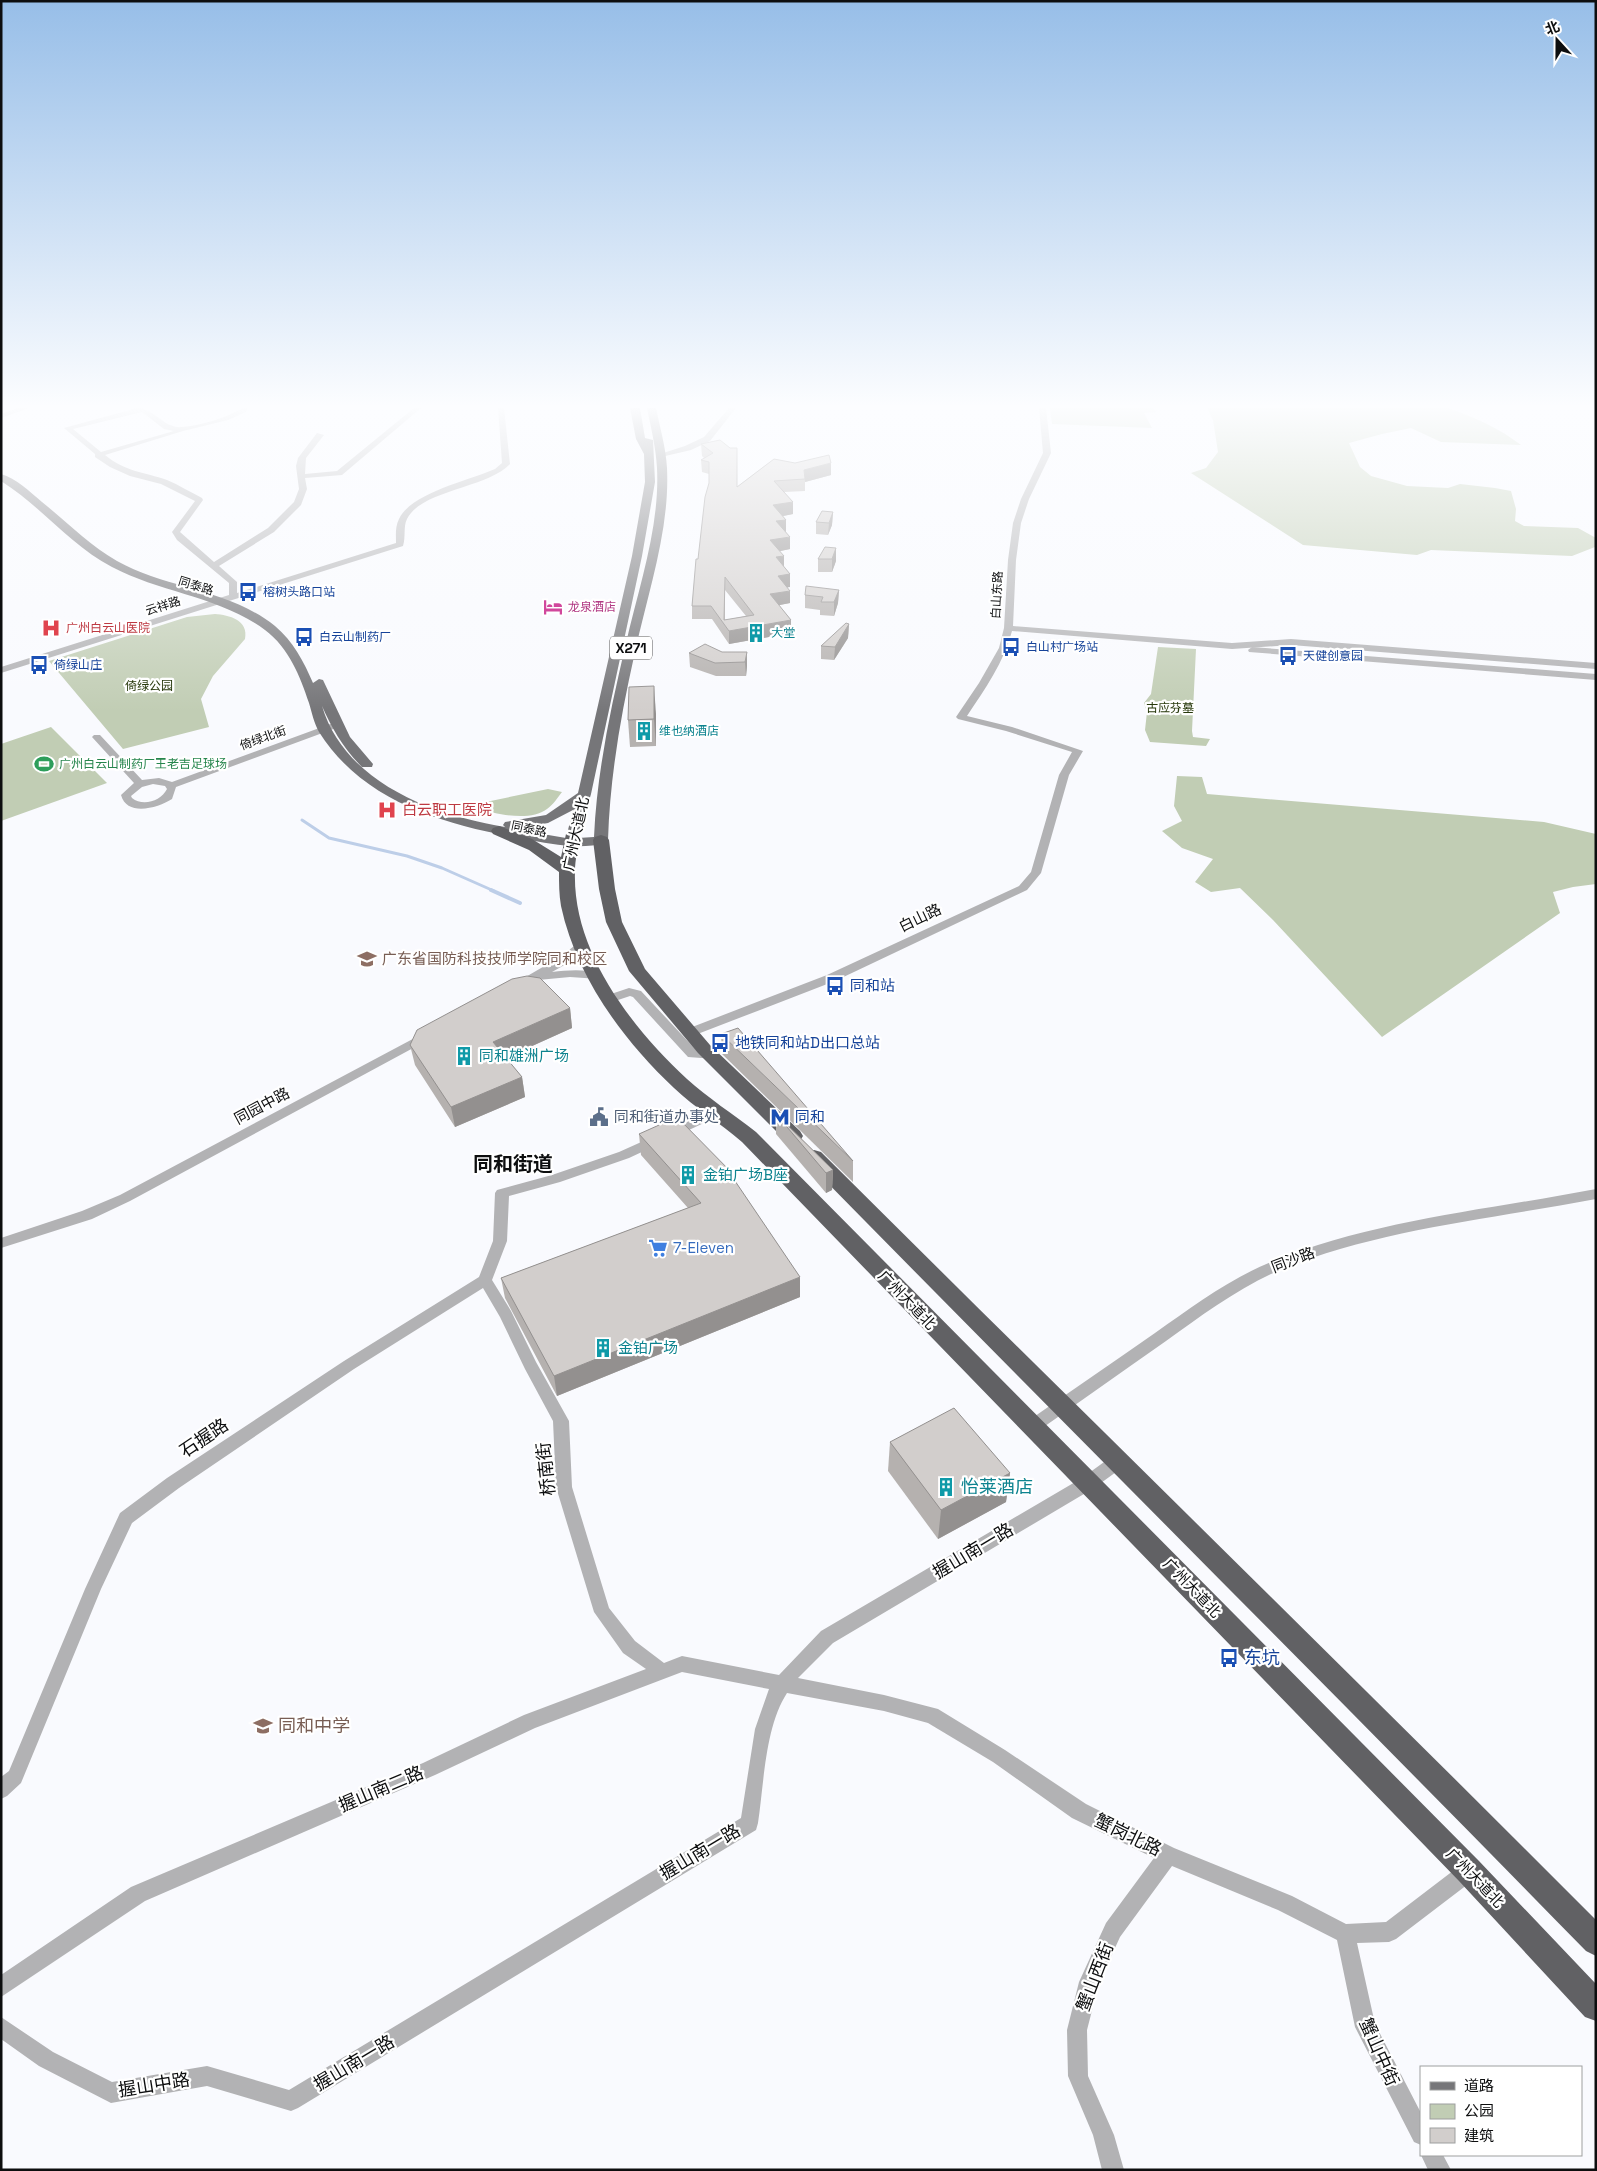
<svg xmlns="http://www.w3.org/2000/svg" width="1597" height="2171" viewBox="0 0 1597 2171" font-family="'Space Grotesk','Noto Sans SC',sans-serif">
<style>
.green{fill:#c1cdb4}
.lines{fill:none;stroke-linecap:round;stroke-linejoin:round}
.stream-far1{stroke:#bdcee8;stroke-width:3}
.stream{stroke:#bdcee8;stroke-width:4}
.minor{fill:#b2b2b4;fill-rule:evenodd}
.major{fill:#767679;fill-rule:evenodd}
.highway{fill:#616164;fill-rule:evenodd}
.wall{fill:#b5b1af;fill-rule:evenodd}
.shaded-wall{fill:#93908f}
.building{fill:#d2cecc;stroke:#93908f;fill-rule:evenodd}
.labels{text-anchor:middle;stroke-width:4.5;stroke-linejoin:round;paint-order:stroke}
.far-street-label{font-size:12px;fill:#0d0e0f;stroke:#fff}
.far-transit-label{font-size:12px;fill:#164399;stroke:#fff;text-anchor:start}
.far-hotel-label{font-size:12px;fill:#b23c85;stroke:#fff;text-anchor:start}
.far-health-label{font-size:12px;fill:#be3a42;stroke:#fff;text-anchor:start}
.far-culture-label{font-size:12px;fill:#0d838f;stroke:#fff;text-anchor:start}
.far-park-label{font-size:12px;fill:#27380b;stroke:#fff}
.far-leisure-label{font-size:12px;fill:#27864d;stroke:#fff;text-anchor:start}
.shield{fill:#fff;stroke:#565657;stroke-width:1}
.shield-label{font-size:14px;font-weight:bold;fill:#0d0e0f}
.health-label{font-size:15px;fill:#be3a42;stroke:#fff;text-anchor:start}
.street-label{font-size:15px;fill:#0d0e0f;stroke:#fff}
.education-label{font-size:15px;fill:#785e54;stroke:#fff;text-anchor:start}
.transit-label{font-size:15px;fill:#164399;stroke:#fff;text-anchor:start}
.culture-label{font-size:15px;fill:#0d838f;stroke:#fff;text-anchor:start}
.service-label{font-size:15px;fill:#4e5e75;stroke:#fff;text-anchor:start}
.shop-label{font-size:15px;fill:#366cbe;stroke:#fff;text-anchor:start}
.near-street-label{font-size:18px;fill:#0d0e0f;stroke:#fff}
.near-culture-label{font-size:18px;fill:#0d838f;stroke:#fff;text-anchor:start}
.near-transit-label{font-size:18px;fill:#164399;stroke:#fff;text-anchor:start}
.near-education-label{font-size:18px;fill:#785e54;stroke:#fff;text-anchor:start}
.district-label{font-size:20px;font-weight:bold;fill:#0d0e0f;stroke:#fff}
</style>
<rect width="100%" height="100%" fill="#f9fafe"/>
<g class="green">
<polygon points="1050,408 1153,408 1156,412 1144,413 1152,428 1052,424"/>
<path d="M1207,408h241c26,9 51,20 73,37l-80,-3 -30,-14 -29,6 -33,9 11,24 11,9 36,10 41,2 12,-4 35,4 16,3 5,18 -1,12 9,5 54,2 18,10 -1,9 -23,9 -141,-6 -14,5 -114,-10 -112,-72 15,-5 12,-16 -5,-32z"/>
<path d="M215,614c14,1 34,6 30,25l-32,37 -12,23 8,28 -86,22 -74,-88 138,-44z"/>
<polygon points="1158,647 1196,649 1192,731 1193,737 1210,739 1206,746 1150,742 1145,730 1147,712 1144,703 1151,694"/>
<polygon points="51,727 107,783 1,821 1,744"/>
<polygon points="1177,776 1202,777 1207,794 1544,822 1596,834 1596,884 1573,887 1553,892 1560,913 1382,1037 1273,920 1240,888 1211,892 1195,882 1213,859 1182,848 1162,831 1182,821 1174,806"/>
<path d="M548,789l14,3c-4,5 -9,13 -15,17 -17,13 -50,5 -69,0l3,-6z"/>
</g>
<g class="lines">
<polyline class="stream-far1" points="302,820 329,838 407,856 442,868 494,891"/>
<polyline class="stream" points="491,890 520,903"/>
<g class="minor">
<polygon points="18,408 29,408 1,418 1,414"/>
<path d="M137,408c17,0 27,21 45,19 13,-1 29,-5 42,-10 9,-3 16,-9 24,-9l-2,4 -18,8 -45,11 -78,24c21,17 39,17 62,25 12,5 23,12 35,18l1,2 -23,32 34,30 54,-34 26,-26 5,-13 -3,-23 2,-8 19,-25 7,2 -18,23 -1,16 32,-3 77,-63h7l-79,67 -37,3 2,11 -6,16 -27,27 -55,34 18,16v11l159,-50c0,-8 -1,-16 3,-24 12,-26 71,-39 96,-50l7,-6 -4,-55h6l6,56c-22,24 -89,26 -103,55 -4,8 -1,18 -4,27l-402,127v-6l228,-72v-12l-52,-43 -5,-8 23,-31 -34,-17 -31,-8 -20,-9 -15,-10v-3l-31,-26zM142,412l22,17 10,2 -73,21 -28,-23z"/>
<polygon points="729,408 736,408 710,441 691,450 661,457 657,455 685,446 704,437"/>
<path d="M1039,408h7l5,45 -22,46 -8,24 -5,37 -3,66 219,17 59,-4 305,24v6l-305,-24 -59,4 -220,-18c-8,31 -27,58 -45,85l45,11 71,24 -14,24 -28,98 -14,17 -192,91 -140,54h-8l-2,-3 2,-3 140,-54 192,-89 12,-14 28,-97 13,-23 -66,-21 -48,-12 -2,-2 23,-34 20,-35 5,-20 4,-68 5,-37 8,-24 22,-46z"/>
<polygon points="1252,647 1596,674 1596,680 1249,652 1248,650"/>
<path d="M333,723l5,3 -2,2 -160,59 -4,12c-14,9 -45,18 -51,-4l13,-12 -42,-46 2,-2h6l42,45 17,-2 13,4zM153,784l12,2 2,3c-6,12 -24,18 -35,9l-1,-2 11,-9z"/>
<path d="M582,941l6,4 -2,2 -18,16 -16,9c16,-2 32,-3 47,1l2,3 -2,3 -29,-2 -32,3 -13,8h-8l-2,-3 2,-3 43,-25 18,-14z"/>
<polygon points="629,988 641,991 696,1050 715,1053 717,1056 715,1059 688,1057 633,997 630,996 609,1003 603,999 605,996"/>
<polygon points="424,1033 430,1037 428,1040 130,1201 92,1219 1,1248 1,1238 82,1211 120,1195"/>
<path d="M717,1108l6,4 -2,3 -92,43 -69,24 -51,14 -2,45 -15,39 19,31 25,51 33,59 3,66 37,121 26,33 29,22 18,-7 97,19 42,-44 261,-153 29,-21 6,-2 6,2 2,5 -2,5 -29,21 -261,155 -35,35 86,17 54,14 67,41 81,54 88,44 118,48 54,28 40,-2 76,-58 7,-2 7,2 2,7 -2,7 -80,61 -7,3 -32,1 18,81 46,89v32l-7,-3 -59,-115 -18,-87 -59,-30 -106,-44 -52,71 -21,46 -12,47 1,46 26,59 10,35h-22l-9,-35 -25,-59 -1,-46 12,-48 27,-59 48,-65 -82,-40 -79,-56 -65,-39 -44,-12 -97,-18c-22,34 -23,90 -29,130l-2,7 -458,278 -7,3 -84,-25 -96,17 -72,-37 -38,-27v-22l52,35 59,30 95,-16 82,24 452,-272 14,-89 14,-40 -87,-17 -147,56 -100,47 -290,126 -144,96v-22l130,-88 292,-124 101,-48 122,-46 -23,-16 -29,-41 -38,-125 -3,-66 -28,-52 -25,-52 -17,-29 -129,81 -175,119 -47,35 -31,66 -80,194 -14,13 -6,3v-22l8,-6 76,-182 35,-76 47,-35 177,-117 135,-84 14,-36 2,-48 2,-3 55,-15 67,-23z"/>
<path d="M1596,1189v10c-105,20 -215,30 -314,70 -42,18 -80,46 -116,72 -43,30 -85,60 -128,90l-5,1 -5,-1 -3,-5 3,-5c42,-29 85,-59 127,-88 37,-26 74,-54 116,-71 103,-42 216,-52 325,-73z"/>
<polygon points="1421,2155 1443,2155 1451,2170 1428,2170"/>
</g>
<path class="major" d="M630,408h10l5,30 8,2 2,42 -13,74 -51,238 -13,44 16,-1c3,-66 17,-130 32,-194 13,-57 34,-116 31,-175 -1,-20 -6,-40 -10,-60h9c4,20 10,40 11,60 3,62 -19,124 -32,184 -14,62 -25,124 -27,188l-2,3c-28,7 -55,1 -82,-4 -78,-14 -160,-36 -205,-107 -5,-9 -7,-19 -10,-29 -9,-27 -20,-55 -44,-73 -46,-34 -104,-37 -153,-63 -42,-22 -71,-61 -111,-86v-7c15,4 29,18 41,28 25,20 47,43 75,59 50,28 112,28 158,65 18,15 29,36 38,57l6,-4 4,1 27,57 23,27 -1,3h-10c-18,-18 -30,-38 -40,-61 23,77 111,109 183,121l-2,-2 2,-3 41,-7 32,-22 54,-237 13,-74 -1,-28 -8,-15zM573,810l-7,28 -53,-9 35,-6z"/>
<g class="highway">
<path d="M499,826l33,13 29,18 5,-23h12l2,3c-2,11 -5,23 -5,34 -3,80 56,156 112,208 21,19 46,35 69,53l723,729 117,123v37l-11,-4 -126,-136 -717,-739c-22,-19 -47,-34 -68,-54 -52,-49 -98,-112 -113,-182 -2,-11 -2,-23 -2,-34l-30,-22 -36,-16 -2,-3 2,-3z"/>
<polygon points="601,835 607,837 609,840 615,889 622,922 645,969 710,1045 800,1131 803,1136 800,1141 793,1143 786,1141 698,1053 629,971 606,922 599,889 593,840 595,837"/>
<path d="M814,1150l7,2c258,257 518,510 775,768v36l-10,-5c-258,-264 -520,-525 -779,-789l-3,-5 3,-5z"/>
</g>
</g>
<g class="wall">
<path d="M720,440l17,47 37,-28 57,16 -26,7v9l-21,1 9,22 -10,2 3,4v12l4,17 -10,2 4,16 6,7v13h-3l3,16 -11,2 12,15v13l-62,11 -17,-25h-20v-13l17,-123v-9l-7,-2 -1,-12 3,-2 -2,-2 -1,-12zM725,590l21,26 -21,4z"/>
<polygon points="833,512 832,525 828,535 816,534 816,522"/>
<polygon points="836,548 836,561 832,572 818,572 818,559"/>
<polygon points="839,590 838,603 834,616 820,615 820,610 805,608 805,595"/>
<polygon points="849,624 848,638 834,660 821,659 821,646"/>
<polygon points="722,652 747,652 747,666 746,676 716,676 690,667 689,653"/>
<polygon points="656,714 656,746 630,747 628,720"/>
<polygon points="570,1008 572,1028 506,1058 522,1077 525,1097 455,1127 415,1065 410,1045"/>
<polygon points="721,1034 853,1161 853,1182 722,1054"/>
<polygon points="776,1114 833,1170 832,1190 826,1193 776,1134"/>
<polygon points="639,1134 736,1177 737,1184 800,1297 557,1396 505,1298 501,1278 688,1208 641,1155"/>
<polygon points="890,1442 1010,1473 1006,1502 938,1539 888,1471"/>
</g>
<g class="shaded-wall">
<polygon points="831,463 831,475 805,482 804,470"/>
<polygon points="793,502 793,514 773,518 773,505"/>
<polygon points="833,512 832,525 828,535 829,523"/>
<polygon points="786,520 786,532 776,534 776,521"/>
<polygon points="790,537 790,549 771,553 770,540"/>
<polygon points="836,548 836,561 832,572 832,559"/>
<polygon points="784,556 784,568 776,557"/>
<polygon points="790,574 790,587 778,589 778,576"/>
<polygon points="839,590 838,603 834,616 834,602"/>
<polygon points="790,591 790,603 770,607 770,594"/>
<polygon points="791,620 791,633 729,644 729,631"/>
<polygon points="849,624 848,638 834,660 835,647"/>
<polygon points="747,652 747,666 746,676 745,662"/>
<polygon points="654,686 656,714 656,746 654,719"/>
<polygon points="570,1008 572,1028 496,1062 493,1042"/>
<polygon points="522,1077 525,1097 455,1127 451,1107"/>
<polygon points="833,1170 832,1190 826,1193 826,1173"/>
<polygon points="800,1277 800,1297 557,1396 554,1376"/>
<polygon points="1010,1473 1006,1502 938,1539 941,1510"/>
</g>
<g class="building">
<path d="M720,440l10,8h7v39l37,-28 21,4 34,-8 2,8 -27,7 1,9 -31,2 19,21 -20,3 13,15 -10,1 14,16 -20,3 14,16 -8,1 14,17 -12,2 12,15 -20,3 21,26 -62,11 -18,-25h-19l4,-47h2l7,-62 4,-14v-21l-8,-2 12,-7 -12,-9zM725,577l29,38 -30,5z"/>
<polygon points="822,511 833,512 829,523 816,522"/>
<polygon points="825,547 836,548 832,559 818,559"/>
<polygon points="806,586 839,590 834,602 821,602 823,597 805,595"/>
<polygon points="846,623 849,624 835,647 821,646"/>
<polygon points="705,644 722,652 747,652 745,662 715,663 689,653"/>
<polygon points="654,686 654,719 628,720 629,687"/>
<polygon points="527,976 540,978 570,1008 493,1042 522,1077 451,1107 410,1045 417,1030 512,979"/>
<polygon points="738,1028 853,1161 721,1034"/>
<polygon points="776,1114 833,1170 826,1173"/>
<polygon points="677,1117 736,1177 733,1178 800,1277 554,1376 501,1278 701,1203 639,1134"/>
<polygon points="954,1408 1010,1473 941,1510 890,1442"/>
</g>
<linearGradient id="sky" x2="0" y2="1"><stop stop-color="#97bee8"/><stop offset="0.57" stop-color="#fcfdff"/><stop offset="1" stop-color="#fcfdff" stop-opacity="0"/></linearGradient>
<rect width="1597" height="712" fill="url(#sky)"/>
<defs>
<g id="bus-bare" transform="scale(1.5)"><path d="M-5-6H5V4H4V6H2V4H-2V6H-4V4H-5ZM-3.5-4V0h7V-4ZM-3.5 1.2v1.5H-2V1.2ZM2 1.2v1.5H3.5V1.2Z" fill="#1a4fb4" stroke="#fff" stroke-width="2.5" paint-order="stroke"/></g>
<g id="hotel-bare" transform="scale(1.5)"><path d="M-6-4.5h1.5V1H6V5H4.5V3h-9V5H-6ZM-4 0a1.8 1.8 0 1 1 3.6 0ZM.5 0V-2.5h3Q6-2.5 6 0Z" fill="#d1479c" stroke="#fff" stroke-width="2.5" paint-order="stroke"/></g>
<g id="hospital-bare" transform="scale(1.5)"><path d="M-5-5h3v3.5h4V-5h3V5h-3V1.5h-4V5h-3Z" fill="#e0444e" stroke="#fff" stroke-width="2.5" paint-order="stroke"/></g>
<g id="building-bare" transform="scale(1.5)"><path d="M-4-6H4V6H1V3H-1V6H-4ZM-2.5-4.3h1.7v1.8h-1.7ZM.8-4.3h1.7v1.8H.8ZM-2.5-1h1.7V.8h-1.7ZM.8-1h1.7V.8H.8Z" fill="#0f9aa8" stroke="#fff" stroke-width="2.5" paint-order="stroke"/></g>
<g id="stadium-bare" transform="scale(1.5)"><path d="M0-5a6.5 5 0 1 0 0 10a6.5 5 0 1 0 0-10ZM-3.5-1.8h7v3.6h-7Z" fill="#2e9e5b" stroke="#fff" stroke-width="2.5" paint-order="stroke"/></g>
<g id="school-bare" transform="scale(1.5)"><path d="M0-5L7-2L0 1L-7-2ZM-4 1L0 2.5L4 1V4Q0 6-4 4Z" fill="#8d6e63" stroke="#fff" stroke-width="2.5" paint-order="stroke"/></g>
<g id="civic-bare" transform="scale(1.5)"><path d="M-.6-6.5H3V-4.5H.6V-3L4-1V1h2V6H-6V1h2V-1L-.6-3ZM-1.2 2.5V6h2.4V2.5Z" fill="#5c6f8a" stroke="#fff" stroke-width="2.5" paint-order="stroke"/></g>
<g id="metro-bare" transform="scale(1.5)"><path d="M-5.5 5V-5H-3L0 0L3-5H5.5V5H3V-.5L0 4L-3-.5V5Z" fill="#1a4fb4" stroke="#fff" stroke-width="2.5" paint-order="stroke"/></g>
<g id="supermarket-bare" transform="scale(1.5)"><path d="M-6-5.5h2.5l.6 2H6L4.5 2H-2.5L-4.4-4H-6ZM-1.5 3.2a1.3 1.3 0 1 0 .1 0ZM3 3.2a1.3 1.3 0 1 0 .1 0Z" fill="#3f7fe0" stroke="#fff" stroke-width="2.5" paint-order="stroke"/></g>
</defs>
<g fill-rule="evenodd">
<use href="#bus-bare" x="248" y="592"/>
<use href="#hotel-bare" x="553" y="607"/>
<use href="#hospital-bare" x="51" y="628"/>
<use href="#building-bare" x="756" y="633"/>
<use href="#bus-bare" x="304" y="637"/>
<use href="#bus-bare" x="1011" y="647"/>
<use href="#bus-bare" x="1288" y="656"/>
<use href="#bus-bare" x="39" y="665"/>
<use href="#building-bare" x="644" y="731"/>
<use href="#stadium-bare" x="44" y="764"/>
<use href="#hospital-bare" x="387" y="810"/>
<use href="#school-bare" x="367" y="959"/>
<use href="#bus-bare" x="835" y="986"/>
<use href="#bus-bare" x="720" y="1043"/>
<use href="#building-bare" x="464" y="1056"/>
<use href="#civic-bare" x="599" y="1117"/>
<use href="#metro-bare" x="780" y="1117"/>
<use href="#building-bare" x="688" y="1175"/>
<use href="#supermarket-bare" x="658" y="1248"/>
<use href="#building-bare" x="603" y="1348"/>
<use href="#building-bare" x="946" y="1487"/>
<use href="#bus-bare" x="1229" y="1658"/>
<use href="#school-bare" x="263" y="1726"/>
</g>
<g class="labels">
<g class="far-street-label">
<text transform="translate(196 586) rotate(17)" y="4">同泰路</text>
<text transform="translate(997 595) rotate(-87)" y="4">白山东路</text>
<text transform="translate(163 606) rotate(-18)" y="4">云祥路</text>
<text transform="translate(263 738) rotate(-20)" y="4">倚绿北街</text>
<text transform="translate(529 829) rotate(12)" y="4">同泰路</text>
</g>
<g class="far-transit-label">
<text x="263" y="596">榕树头路口站</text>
<text x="319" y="641">白云山制药厂</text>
<text x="1026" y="651">白山村广场站</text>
<text x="1303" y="660">天健创意园</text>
<text x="54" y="669">倚绿山庄</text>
</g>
<g class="far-hotel-label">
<text x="568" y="611">龙泉酒店</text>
</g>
<g class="far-health-label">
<text x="66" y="632">广州白云山医院</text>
</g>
<g class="far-culture-label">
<text x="771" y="637">大堂</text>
<text x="659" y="735">维也纳酒店</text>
</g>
<g class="far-park-label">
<text x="149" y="690">倚绿公园</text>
<text x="1170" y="712">古应芬墓</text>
</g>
<g class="far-leisure-label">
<text x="59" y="768">广州白云山制药厂王老吉足球场</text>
</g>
<rect class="shield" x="610" y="636.5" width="42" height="23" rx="4"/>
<g class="shield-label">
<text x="631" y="653">X271</text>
</g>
<g class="health-label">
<text x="402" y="815">白云职工医院</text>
</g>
<g class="street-label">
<text transform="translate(576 834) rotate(-78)" y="5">广州大道北</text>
<text transform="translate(920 918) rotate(-26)" y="5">白山路</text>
<text transform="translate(262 1106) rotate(-28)" y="5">同园中路</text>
<text transform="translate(1293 1260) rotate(-21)" y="5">同沙路</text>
<text transform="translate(907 1300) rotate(46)" y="5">广州大道北</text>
<text transform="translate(1192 1588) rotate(46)" y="5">广州大道北</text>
<text transform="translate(1475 1878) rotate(46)" y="5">广州大道北</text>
</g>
<g class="education-label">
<text x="382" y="964">广东省国防科技技师学院同和校区</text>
</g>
<g class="transit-label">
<text x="850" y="991">同和站</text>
<text x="735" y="1048">地铁同和站D出口总站</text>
<text x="795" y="1122">同和</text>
</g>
<g class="culture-label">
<text x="479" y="1061">同和雄洲广场</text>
<text x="703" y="1180">金铂广场B座</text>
<text x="618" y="1353">金铂广场</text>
</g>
<g class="service-label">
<text x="614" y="1122">同和街道办事处</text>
</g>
<g class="shop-label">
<text x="673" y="1253">7-Eleven</text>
</g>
<g class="near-street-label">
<text transform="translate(204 1438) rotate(-34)" y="6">石握路</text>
<text transform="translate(546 1469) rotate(-96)" y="6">桥南街</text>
<text transform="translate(973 1551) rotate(-31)" y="6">握山南一路</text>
<text transform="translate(381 1789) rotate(-23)" y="6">握山南二路</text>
<text transform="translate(1128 1835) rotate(26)" y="6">蟹岗北路</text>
<text transform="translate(700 1852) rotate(-31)" y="6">握山南一路</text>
<text transform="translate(1095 1977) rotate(-69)" y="6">蟹山西街</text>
<text transform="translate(1379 2052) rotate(66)" y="6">蟹山中街</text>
<text transform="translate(354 2063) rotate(-31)" y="6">握山南一路</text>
<text transform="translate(154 2085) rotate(-9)" y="6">握山中路</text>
</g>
<g class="near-culture-label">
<text x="961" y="1493">怡莱酒店</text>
</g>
<g class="near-transit-label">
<text x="1244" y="1664">东坑</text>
</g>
<g class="near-education-label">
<text x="278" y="1732">同和中学</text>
</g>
<g class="district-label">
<text x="513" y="1171">同和街道</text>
</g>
</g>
<rect width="1597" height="2171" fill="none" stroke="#0d0e0f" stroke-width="5"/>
<rect x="1420" y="2066" width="162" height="90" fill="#ffffff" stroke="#9e9f9f"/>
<rect x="1430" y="2082" width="25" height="8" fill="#767679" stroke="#9e9f9f"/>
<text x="1464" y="2091" font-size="15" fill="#0d0e0f">道路</text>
<rect x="1430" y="2104" width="25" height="15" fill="#c1cdb4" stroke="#9e9f9f"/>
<text x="1464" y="2116" font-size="15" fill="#0d0e0f">公园</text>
<rect x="1430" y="2128" width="25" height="15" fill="#d2cecc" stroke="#9e9f9f"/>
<text x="1464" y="2141" font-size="15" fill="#0d0e0f">建筑</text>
<g transform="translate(1557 40) rotate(339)" stroke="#ffffff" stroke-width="4" paint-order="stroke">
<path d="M0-4L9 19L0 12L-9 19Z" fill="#0d0e0f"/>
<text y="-8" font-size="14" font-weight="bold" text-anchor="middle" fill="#0d0e0f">北</text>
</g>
</svg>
